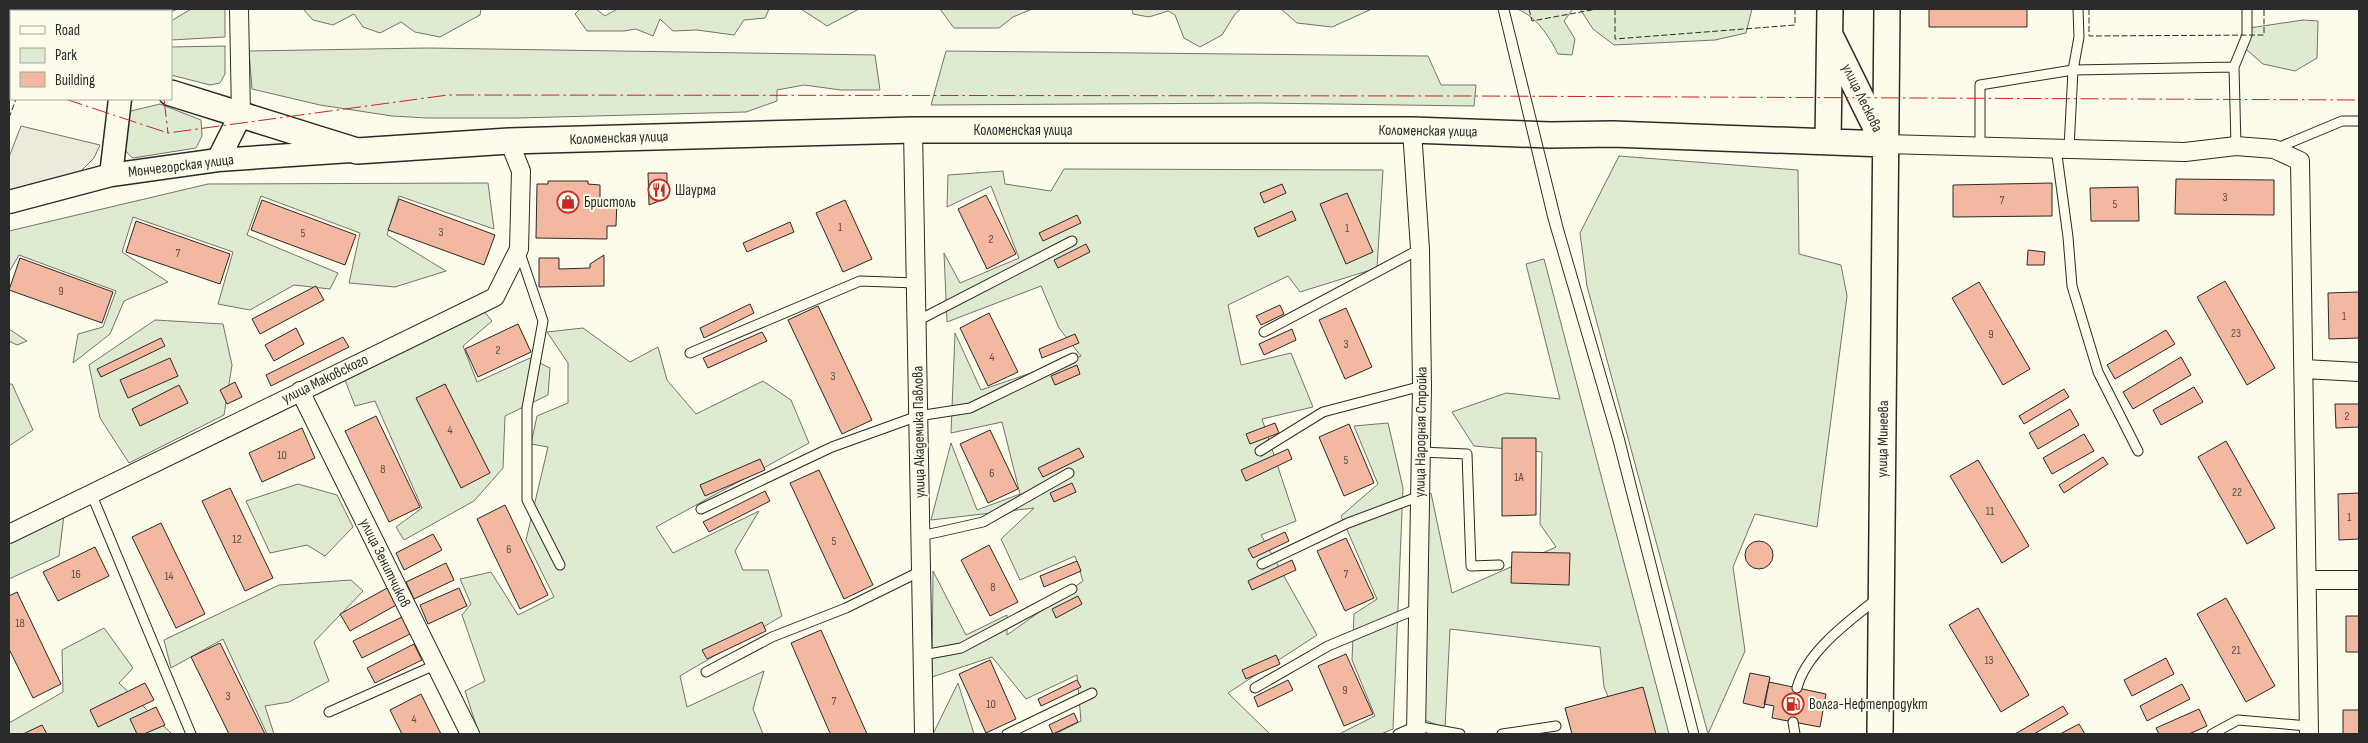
<svg xmlns="http://www.w3.org/2000/svg" width="2368" height="743" font-family="'Sofia Sans Condensed',sans-serif">
<style>
.green{fill:#deebd1;stroke:#74746e}
.parking{fill:#eceadb;stroke:#74746e}
.building{fill:#f2b8a0;stroke:#2b2b2b}
.lines{fill:none;stroke-linecap:round;stroke-linejoin:round}
.service-casing{stroke:#2b2b2b;stroke-width:11}
.minor-casing{stroke:#2b2b2b;stroke-width:20}
.tertiary-casing{stroke:#2b2b2b;stroke-width:25}
.secondary-casing{stroke:#2b2b2b;stroke-width:28}
.service{stroke:#fdfbea;stroke-width:9}
.minor{stroke:#fdfbea;stroke-width:18}
.tertiary{stroke:#fdfbea;stroke-width:22}
.secondary{stroke:#fdfbea;stroke-width:25}
.tram{stroke:#2b2b2b;stroke-width:1}
.fence{stroke:#2b2b2b;stroke-width:1;stroke-dasharray:6 2.5;stroke-linecap:butt}
.wall{stroke:#2b2b2b;stroke-width:2.5}
.power{stroke:#c62828;stroke-width:1;stroke-dasharray:18 4 2.5 4;stroke-linecap:butt}
.labels{text-anchor:middle;dominant-baseline:central;stroke-width:4;stroke-linejoin:round;paint-order:stroke}
.number-label{font-size:12px;fill:#5d4e48}
.street-label{font-size:15px;fill:#2b2b2b;stroke:#fdfbea}
.poi-label{font-size:15px;fill:#2b2b2b;stroke:#fdfbea;text-anchor:start}
</style>
<rect width="100%" height="100%" fill="#fdfbea"/>
<path class="green" d="M55 9H177L171 12 53 11Z
M191 9H225V37L171 40V21Z
M303 9H481L480 15 440 37 415 32 401 22 380 33 363 27 354 14 333 25 313 20Z
M580 9H596L605 16 617 9H769L765 18 744 20 734 35 697 30 673 31 660 19 653 36 636 29 624 31H587L575 14Z
M801 9H859L827 26Z
M940 9H1032L1013 17 999 28H954Z
M1132 9H1241L1235 14 1222 35 1200 47 1184 38 1175 15 1168 11 1149 17 1133 14Z
M1281 9H1372L1332 27 1297 23Z
M1517 9H1573L1564 21 1575 39 1572 55 1558 54C1549 36 1536 16 1517 9Z
M1580 9H1752L1746 33 1715 40 1614 45 1593 29Z
M2303 20 2318 21 2317 58 2295 71 2263 64 2239 43 2249 28Z
M225 46V74L220 83 210 85 171 75V47Z
M427 48 875 55 880 90H841L804 85 777 90V101L746 112 517 118H427L392 116 320 105 252 89 249 51Z
M946 51 1428 56 1441 85H1476L1474 106 1261 103 931 105Z
M160 104 201 120 202 136 196 148 133 158C116 147 122 126 131 111Z
M1619 156 1798 170 1799 254 1841 265 1847 296 1817 527 1755 514 1733 567 1745 651 1708 734 1587 286 1580 233Z
M1064 169 1383 170 1377 268 1300 292 1288 276 1228 305 1241 365 1291 353 1313 407 1262 419 1296 521 1261 535 1317 635 1228 693 1270 734H1055L1081 721 1077 675 1026 699 992 657 932 677 933 571 966 635 1007 615V635L1083 581 1075 556 1020 580 1001 539 1034 508 931 520 951 443 977 510 1020 494 1002 422 951 433 955 333 981 390 1081 356 1059 328 1041 286 947 322 944 253 960 283 1019 258 991 186 947 207 948 175 1003 171 1005 184 1051 191Z
M488 183 494 229 399 196 387 235 446 271 395 287 349 283 360 233 261 196 247 235 338 273 330 289 294 285 250 310 218 304 233 252 133 217 122 252 168 282 124 301 110 334 73 363 78 334 103 327 116 291 19 255 9 272V231L208 184Z
M1544 259 1669 734H1624L1604 687 1600 647 1450 629 1445 728 1422 719 1424 495 1431 493 1452 593 1556 547 1540 524 1542 452 1474 446 1452 412 1506 393 1560 399 1526 264Z
M483 310 492 321 463 346 477 382 530 358 550 368 548 395 505 416 503 468 474 501 404 540 396 527 422 508 375 401 355 406 345 380Z
M155 320 223 324 232 365 224 415 129 463 100 418 89 365Z
M583 328 630 362 658 347 667 380 696 414 763 381 791 400 809 443 656 527 673 553 759 511 735 551 743 570H768L782 616 680 676 687 707 764 671 753 709 763 734H479L465 691 485 681 462 615 471 604 460 579 491 572 518 615 554 597 526 540 548 447 531 444 537 416 568 403V363L547 332Z
M9 329 27 341 17 345 9 341Z
M9 384H12L33 430 9 446Z
M1388 423 1403 488 1393 729 1381 734H1339L1375 716 1352 660 1354 614 1377 599 1341 516 1378 484 1354 426Z
M298 484 337 495 353 527 325 556 307 545 270 553 246 501Z
M64 515 59 556 9 579V544Z
M351 580 363 591 314 642 329 681 289 702 265 706 274 734H267L223 639 171 668 164 640 279 585Z
M104 628 133 668 119 683 172 734H9V723L63 692 62 650Z
M958 683 974 734H933Z"/>
<path class="parking" d="M21 126 100 145 94 158 80 172 9 196V157Z"/>
<path class="building" d="M9 9H55L53 11H11V14Z
M1929 9H2027V27H1929Z
M648 173H667V198L649 205Z
M2176 179 2274 180V215L2175 214Z
M548 181H588V184L600 185V199L617 200 616 226H607V239L536 238 537 184H548Z
M2052 183V216L1953 217V185Z
M1282 184 1286 193 1264 203 1260 193Z
M2138 187 2139 221H2091L2090 188Z
M1347 193 1373 252 1346 264 1320 204Z
M986 195 1016 254 987 269 958 209Z
M399 199 495 235 484 265 388 230Z
M262 200 356 235 345 265 251 230Z
M845 200 872 259 843 272 816 213Z
M1292 211 1296 220 1258 237 1254 228Z
M1077 215 1081 223 1043 241 1039 233Z
M136 221 230 254 220 284 126 252Z
M790 222 794 232 747 252 743 243Z
M1086 244 1090 252 1058 268 1054 260Z
M2028 250 2045 252 2044 265H2027Z
M604 255V286L539 287V258H559V269L590 268V264Z
M20 258 113 292 102 323 9 290Z
M2225 281 2275 368 2247 385 2197 297Z
M1979 282 2030 369 2003 385 1952 298Z
M316 286 324 300 260 334 252 319Z
M2359 292V338L2329 339 2328 293Z
M750 304 754 313 704 338 700 328Z
M1280 305 1284 314 1261 325 1256 316Z
M818 306 872 420 842 434 788 320Z
M1346 308 1372 367 1345 379 1319 320Z
M989 313 1018 372 988 386 960 328Z
M518 324 531 352 478 377 465 349Z
M296 328 304 344 274 361 265 345Z
M1292 329 1296 340 1264 355 1259 344Z
M2166 330 2175 344 2115 379 2107 365Z
M762 332 767 341 708 368 703 358Z
M1075 334 1079 343 1042 358 1039 349Z
M343 337 349 347 271 386 266 375Z
M161 338 165 346 101 377 97 369Z
M2181 357 2191 375 2133 409 2123 392Z
M170 358 178 376 128 398 120 380Z
M1077 365 1080 374 1055 385 1051 376Z
M235 382 242 397 227 404 220 390Z
M445 384 490 473 461 488 416 398Z
M179 385 188 403 140 426 132 409Z
M2194 387 2203 402 2161 425 2153 410Z
M2064 389 2069 397 2024 424 2019 416Z
M2335 404H2359V427L2336 428Z
M2070 409 2079 425 2038 449 2029 433Z
M376 416 420 507 389 522 345 431Z
M1275 423 1279 433 1250 444 1246 434Z
M1349 424 1374 483 1344 496 1319 437Z
M302 428 315 458 262 482 249 453Z
M990 430 1018 489 988 503 960 444Z
M2084 434 2094 451 2052 474 2043 458Z
M1502 438H1536V515L1502 516Z
M2226 441 2275 528 2247 544 2198 457Z
M1079 448 1084 457 1043 477 1038 468Z
M1288 449 1292 459 1246 481 1241 470Z
M2103 457 2108 464 2064 493 2059 485Z
M760 459 765 470 705 496 700 485Z
M1978 460 2029 546 2002 563 1950 476Z
M819 470 873 585 844 599 790 483Z
M1072 483 1076 492 1054 502 1050 493Z
M230 488 273 578 245 591 202 501Z
M765 491 770 501 709 532 703 522Z
M2359 493V539L2339 540 2338 494Z
M505 505 548 595 520 609 477 519Z
M161 523 205 614 176 628 132 537Z
M1285 532 1289 541 1253 558 1248 549Z
M433 534 442 550 404 570 396 553Z
M1346 538 1374 598 1345 611 1317 551Z
M1745 555a14 14 0 1 1 28 0a14 14 0 1 1-28 0Z
M989 545 1018 602 990 616 961 560Z
M95 547 109 576 58 601 43 572Z
M1512 552 1570 553 1569 585 1511 583Z
M1292 560 1296 570 1252 590 1248 581Z
M1077 561 1081 571 1044 587 1040 576Z
M446 563 454 580 414 599 406 582Z
M389 587 398 604 350 631 340 614Z
M459 588 467 606 428 624 420 605Z
M17 592 61 684 33 698 9 649V596Z
M1078 596 1082 604 1056 618 1052 609Z
M2226 598 2275 686 2246 702 2197 614Z
M1978 608 2029 695 2001 712 1949 625Z
M404 616 412 633 362 658 353 641Z
M2346 616H2359V652H2346Z
M762 622 766 631 707 659 702 650Z
M821 630 867 734H831L829 731 791 643Z
M220 643 265 734H229L191 657Z
M414 644 422 660 375 683 367 668Z
M1346 654 1373 714 1344 726 1318 666Z
M1276 655 1280 664 1246 679 1242 670Z
M2166 658 2174 674 2132 696 2124 680Z
M990 660 1016 719 986 733 959 674Z
M1750 673 1770 677 1764 708 1743 703Z
M1077 680 1081 687 1041 706 1038 699Z
M1288 680 1293 690 1258 707 1254 697Z
M1769 682 1826 694 1820 727 1772 718 1774 706 1764 704Z
M145 683 154 700 98 727 90 710Z
M2182 684 2190 699 2147 721 2140 706Z
M1643 687 1656 734H1572L1565 708Z
M421 694 441 734H402L390 710Z
M2063 706 2068 714 2034 734H2015Z
M156 707 165 725 144 734H137L130 719Z
M2199 709 2207 726 2189 734H2159L2156 728Z
M2343 710H2359V734H2343Z
M1074 713 1078 722 1053 734 1049 725Z
M2079 724 2085 734H2060Z
M42 725 47 734H23Z"/>
<g class="lines">
<g class="service-casing">
<path id="service" d="M2234 67 2247 35V9
M1980 145V85L2073 70 2234 67 2236 146
M2056 148 2068 237 2072 286 2098 372 2138 451
M2069 148 2073 70 2079 37 2078 9
M2275 149 2342 121H2359
M519 250 543 321 527 408V500L560 565
M917 321 1072 241
M1264 332 1420 249
M690 353 860 281 916 283
M1260 451 1323 412 1422 386
M1421 452 1467 454 1471 566 1499 565
M91 493 191 734
M701 509 832 447 918 416 970 408 1073 358
M921 536 983 522 1069 473
M1262 564 1348 523 1420 496
M923 655 961 648 1072 589
M706 672 772 637 846 608 921 571
M1255 688 1328 646 1419 608
M1797 688C1806 652 1849 621 1878 598
M329 712 435 665
M1793 722 1795 734
M1007 734 1092 693
M1398 734 1416 726 1460 734
M1502 734 1556 726
M2212 734 2238 720 2308 726"/>
</g>
<g class="minor-casing">
<path id="minor" d="M239 9 241 114
M913 130 924 734
M1412 130 1420 249 1422 386 1416 734
M1885 144 2185 152 2236 146 2274 149 2300 161 2309 734
M2304 369 2359 372
M300 391 470 734
M9 534 495 297 519 249 521 171 509 141
M2307 580H2359"/>
</g>
<g class="tertiary-casing">
<path id="tertiary" d="M218 160 241 114
M111 175 120 99
M9 202 111 175 218 160 351 151"/>
</g>
<g class="secondary-casing">
<path id="secondary" d="M1831 37 1882 140
M9 43H11
M171 93 357 151 509 141 913 130H1412L1550 135 1613 134 1885 144
M1828 142 1830 9
M1880 734 1887 9"/>
</g>
<use href="#service" class="service"/>
<use href="#minor" class="minor"/>
<use href="#tertiary" class="tertiary"/>
<use href="#secondary" class="secondary"/>
<path class="tram" d="M1498 9 1548 219 1613 441 1689 734
M1509 9 1563 227 1624 437 1699 734"/>
<path class="fence" d="M1529 9 1532 21 1597 9
M1615 9V39L1795 25V9
M2089 9V36L2264 35V9
M9 118 16 99"/>
<path class="wall" d="M9 19 11 20"/>
<path class="power" d="M151 9V11
M9 80 11 81
M65 99 168 133 448 95 1472 96 2359 100
M164 99 168 133"/>
</g>
<defs>
<g id="restaurant-ring" transform="scale(1.125)"><circle r="9.5" fill="#fdfbea" stroke="#c62828" stroke-width="1.5"/><path d="M-5-6h1v4h1v-4h1v4h1v-4h1v5L-1.5 .5V6h-2V.5L-5-1ZM5-6V6H3V1.5H1.5Q1.5-4 5-6Z" fill="#c62828"/></g>
<g id="shop-ring" transform="scale(1.125)"><circle r="9.5" fill="#fdfbea" stroke="#c62828" stroke-width="1.5"/><path d="M-5-2.5h2.3a2.7 3.5 0 0 1 5.4 0H5L5.5 6h-11ZM-1.5-2.5h3a1.5 2.3 0 0 0-3 0Z" fill="#c62828"/></g>
<g id="fuel-ring" transform="scale(1.125)"><circle r="9.5" fill="#fdfbea" stroke="#c62828" stroke-width="1.5"/><path d="M-5.5-6h7V0h2V4h1.3V-2.5L3-4.5l.8-.8L6-3V5H2.5V1h-1V6h-7ZM-4.2-4.7v3.2H.2V-4.7Z" fill="#c62828"/></g>
</defs>
<g fill-rule="evenodd">
<use href="#restaurant-ring" x="659" y="190"/>
<use href="#shop-ring" x="568" y="202"/>
<use href="#fuel-ring" x="1793" y="704"/>
</g>
<g class="labels">
<g class="number-label">
<text x="2225" y="197">3</text>
<text x="2002" y="200">7</text>
<text x="2115" y="204">5</text>
<text x="840" y="227">1</text>
<text x="1347" y="228">1</text>
<text x="441" y="232">3</text>
<text x="303" y="233">5</text>
<text x="991" y="239">2</text>
<text x="178" y="253">7</text>
<text x="61" y="291">9</text>
<text x="2344" y="316">1</text>
<text x="2236" y="333">23</text>
<text x="1991" y="334">9</text>
<text x="1346" y="344">3</text>
<text x="498" y="350">2</text>
<text x="992" y="357">4</text>
<text x="833" y="376">3</text>
<text x="2347" y="416">2</text>
<text x="450" y="430">4</text>
<text x="282" y="455">10</text>
<text x="1346" y="460">5</text>
<text x="383" y="469">8</text>
<text x="992" y="473">6</text>
<text x="1519" y="477">1А</text>
<text x="2237" y="492">22</text>
<text x="1990" y="511">11</text>
<text x="2349" y="517">1</text>
<text x="237" y="539">12</text>
<text x="834" y="541">5</text>
<text x="509" y="549">6</text>
<text x="76" y="574">16</text>
<text x="1346" y="574">7</text>
<text x="169" y="576">14</text>
<text x="993" y="587">8</text>
<text x="20" y="623">18</text>
<text x="2236" y="650">21</text>
<text x="1989" y="660">13</text>
<text x="1345" y="690">9</text>
<text x="228" y="696">3</text>
<text x="834" y="701">7</text>
<text x="991" y="704">10</text>
<text x="414" y="719">4</text>
</g>
<g class="street-label">
<text transform="translate(1862 98) rotate(64)">улица Лескова</text>
<text x="1023" y="130">Коломенская улица</text>
<text transform="translate(1428 131) rotate(1)">Коломенская улица</text>
<text transform="translate(619 138) rotate(-2)">Коломенская улица</text>
<text transform="translate(181 166) rotate(-7)">Мончегорская улица</text>
<text transform="translate(325 379) rotate(-26)">улица Маковского</text>
<text transform="translate(919 432) rotate(-91)">улица Академика Павлова</text>
<text transform="translate(1421 432) rotate(-89)">улица Народная Стройка</text>
<text transform="translate(1883 439) rotate(-89)">улица Минеева</text>
<text transform="translate(385 563) rotate(64)">улица Зенитчиков</text>
</g>
<g class="poi-label">
<text x="675" y="190">Шаурма</text>
<text x="584" y="202">Бристоль</text>
<text x="1809" y="704">Волга-Нефтепродукт</text>
</g>
</g>
<rect width="2368" height="743" fill="none" stroke="#2b2b2b" stroke-width="20"/>
<rect x="10" y="10" width="162" height="90" fill="#fdfbea" stroke="#a9a89e"/>
<rect x="20" y="26" width="25" height="8" fill="#fdfbea" stroke="#a9a89e"/>
<text x="55" y="35" font-size="15" fill="#2b2b2b">Road</text>
<rect x="20" y="48" width="25" height="15" fill="#deebd1" stroke="#a9a89e"/>
<text x="55" y="60" font-size="15" fill="#2b2b2b">Park</text>
<rect x="20" y="72" width="25" height="15" fill="#f2b8a0" stroke="#a9a89e"/>
<text x="55" y="85" font-size="15" fill="#2b2b2b">Building</text>
</svg>
